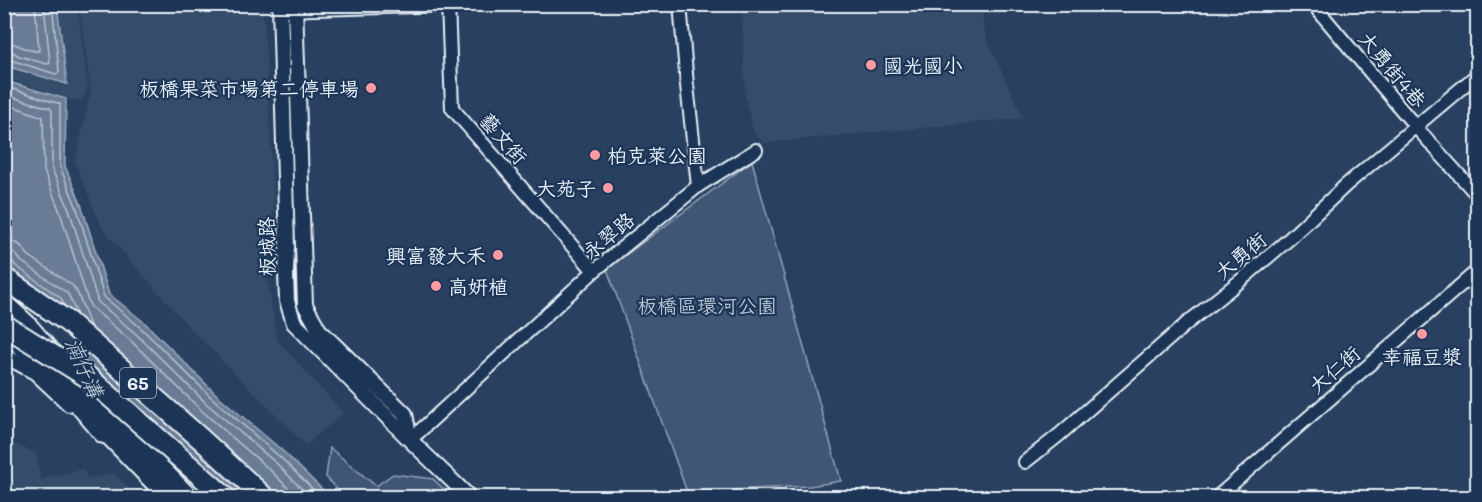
<svg xmlns="http://www.w3.org/2000/svg" width="1482" height="502" font-family="Mali,'LXGW WenKai TC',sans-serif">
<style>
.built{fill:#364d6b}
.green{fill:#415774;stroke:#94a4b6;stroke-width:1.5}
.water{fill:#6b7c95;stroke:#9dabbd;stroke-width:1.5}
.lines{fill:none;stroke-linecap:round;stroke-linejoin:round}
.shore{stroke:#b6c2d0;stroke-width:1.5}
.minor-casing{stroke:#e8f1f8;stroke-width:16}
.tertiary-casing{stroke:#e8f1f8;stroke-width:18}
.trunk-casing{stroke:#e8f1f8;stroke-width:24}
.minor{stroke:#1d3557;stroke-width:12}
.tertiary{stroke:#1d3557;stroke-width:14}
.trunk{stroke:#1d3557;stroke-width:20}
.trunk-bridge-casing{stroke:#e8f1f8;stroke-width:24;stroke-linecap:butt}
.trunk-bridge{stroke:#1d3557;stroke-width:20}
.poi-dot{fill:#ff9aa2;stroke:#1d3557;stroke-width:2}
.labels{text-anchor:middle;dominant-baseline:central;stroke-width:4.5;stroke-linejoin:round;paint-order:stroke}
.shield{fill:#1d3557;stroke:#abb9c8;stroke-width:1.5}
.shield-label{font-size:18px;font-weight:bold;fill:#e8f1f8}
.poi-label{font-size:20px;fill:#e8f1f8;stroke:#1d3557;text-anchor:start}
.street-label{font-size:20px;fill:#e8f1f8;stroke:#1d3557}
.park-label{font-size:20px;fill:#b6c3d0;stroke:#1d3557}
.water-label{font-size:21px;font-style:italic;fill:#b6c2d0;stroke:#1d3557}
</style>
<rect width="100%" height="100%" fill="#294061"/>
<filter id="ink" filterUnits="userSpaceOnUse"><feTurbulence type="fractalNoise" baseFrequency=".0167" numOctaves="2"/><feDisplacementMap in="SourceGraphic" scale="12" xChannelSelector="R" yChannelSelector="G"/><feConvolveMatrix kernelMatrix="1 2 1 2 8 2 1 2 1" color-interpolation-filters="sRGB"/></filter>
<g filter="url(#ink)">
<path class="built" d="M5 5H77L88 87 82 100H72L9 79 5 83Z
M79 5H263L274 207 264 259 277 340 343 413 306 445 187 325 102 228 75 162 91 91Z
M742 5H981L985 35 1023 118 764 143 754 133 745 95Z
M4 440 36 453 41 479 83 469 87 478 114 474 138 497H5Z"/>
<path class="green" d="M752 161 841 481 810 486 687 492 607 269Z
M330 448 376 486 393 474 433 479 452 497H344L326 477Z"/>
<path class="water" d="M4 5H57L67 84 13 68 5 63Z
M9 82 66 99 65 166 81 204 109 294 145 323 216 394 285 453 330 497H209L189 481 177 462 148 425 80 360 58 303 11 270 5 259 4 86 6 87Z"/>
<g class="lines">
<path class="shore" d="M4 42C17 42 27 52 39 51L35 4
M4 51H11L19 56 47 64 50 63 44 4
M4 58 56 74 59 73V71L52 4
M4 92 13 89 60 104V167L76 206 104 297 141 328 212 398 281 458 322 498
M4 99 15 98 50 108 52 110V169L69 209 98 302 136 334 207 404 276 463 311 498
M4 108 15 107 43 117 44 171 60 212 88 301 91 307 130 340 201 410 270 470 298 498
M4 241H12L20 245 28 255 73 286 78 294 91 328
M4 250 15 253 21 261 67 293 70 298 77 315
M4 257 10 259 16 266 61 298 65 307"/>
<g class="minor-casing">
<path id="minor" d="M448 4 452 108 594 271
M1313 4 1416 127 1478 196
M280 10 454 5
M698 186 756 150
M410 440 594 271 698 186 687 85 680 4
M1025 462 1059 435 1186 324 1240 281 1289 239 1346 185 1478 74
M1216 498 1478 270"/>
</g>
<g class="tertiary-casing">
<path id="tertiary" d="M280 4 287 247 286 273 287 301 294 323 410 440 470 498
M295 4 305 305 319 330 405 414 410 440
M4 355 35 372 69 404
M98 428 104 433 167 498"/>
</g>
<g class="trunk-casing">
<path id="trunk" d="M4 278 68 322 201 439 265 498
M4 305 26 325 74 381 188 498
M13 336 60 381 104 433"/>
</g>
<use href="#minor" class="minor"/>
<use href="#tertiary" class="tertiary"/>
<use href="#trunk" class="trunk"/>
<g class="trunk-bridge-casing">
<path id="trunk-bridge" d="M4 325 89 378 226 498"/>
</g>
<use href="#trunk-bridge" class="trunk-bridge"/>
</g>
</g>
<g class="poi-dot">
<circle cx="871" cy="65" r="6"/>
<circle cx="371" cy="88" r="6"/>
<circle cx="595" cy="155" r="6"/>
<circle cx="608" cy="188" r="6"/>
<circle cx="498" cy="255" r="6"/>
<circle cx="436" cy="286" r="6"/>
<circle cx="1422" cy="334" r="6"/>
</g>
<g class="labels">
<rect class="shield" x="120" y="368" width="36" height="30" rx="4.5"/>
<g class="shield-label">
<text x="138" y="383">65</text>
</g>
<g class="poi-label">
<text x="883" y="65">國光國小</text>
<text x="359" y="88" text-anchor="end">板橋果菜市場第二停車場</text>
<text x="607" y="155">柏克萊公園</text>
<text x="596" y="188" text-anchor="end">大苑子</text>
<text x="486" y="255" text-anchor="end">興富發大禾</text>
<text x="448" y="286">高妍植</text>
<text x="1422" y="356" text-anchor="middle">幸福豆漿</text>
</g>
<g class="street-label">
<text transform="translate(1393 69) rotate(50)">大勇街4巷</text>
<text transform="translate(504 138) rotate(49)">藝文街</text>
<text transform="translate(608 235) rotate(-40)">永翠路</text>
<text transform="translate(266 247) rotate(-91)">板城路</text>
<text transform="translate(1240 255) rotate(-40)">大勇街</text>
<text transform="translate(1334 369) rotate(-41)">大仁街</text>
</g>
<g class="park-label">
<text x="707" y="305">板橋區環河公園</text>
</g>
<g class="water-label">
<text transform="translate(85 367) rotate(66)">湳仔溝</text>
</g>
</g>
<rect width="1482" height="502" fill="none" stroke="#1d3557" stroke-width="24"/>
<rect x="12" y="12" width="1458" height="478" fill="none" stroke="#e8f1f8" stroke-width="2" filter="url(#ink)"/>
</svg>
